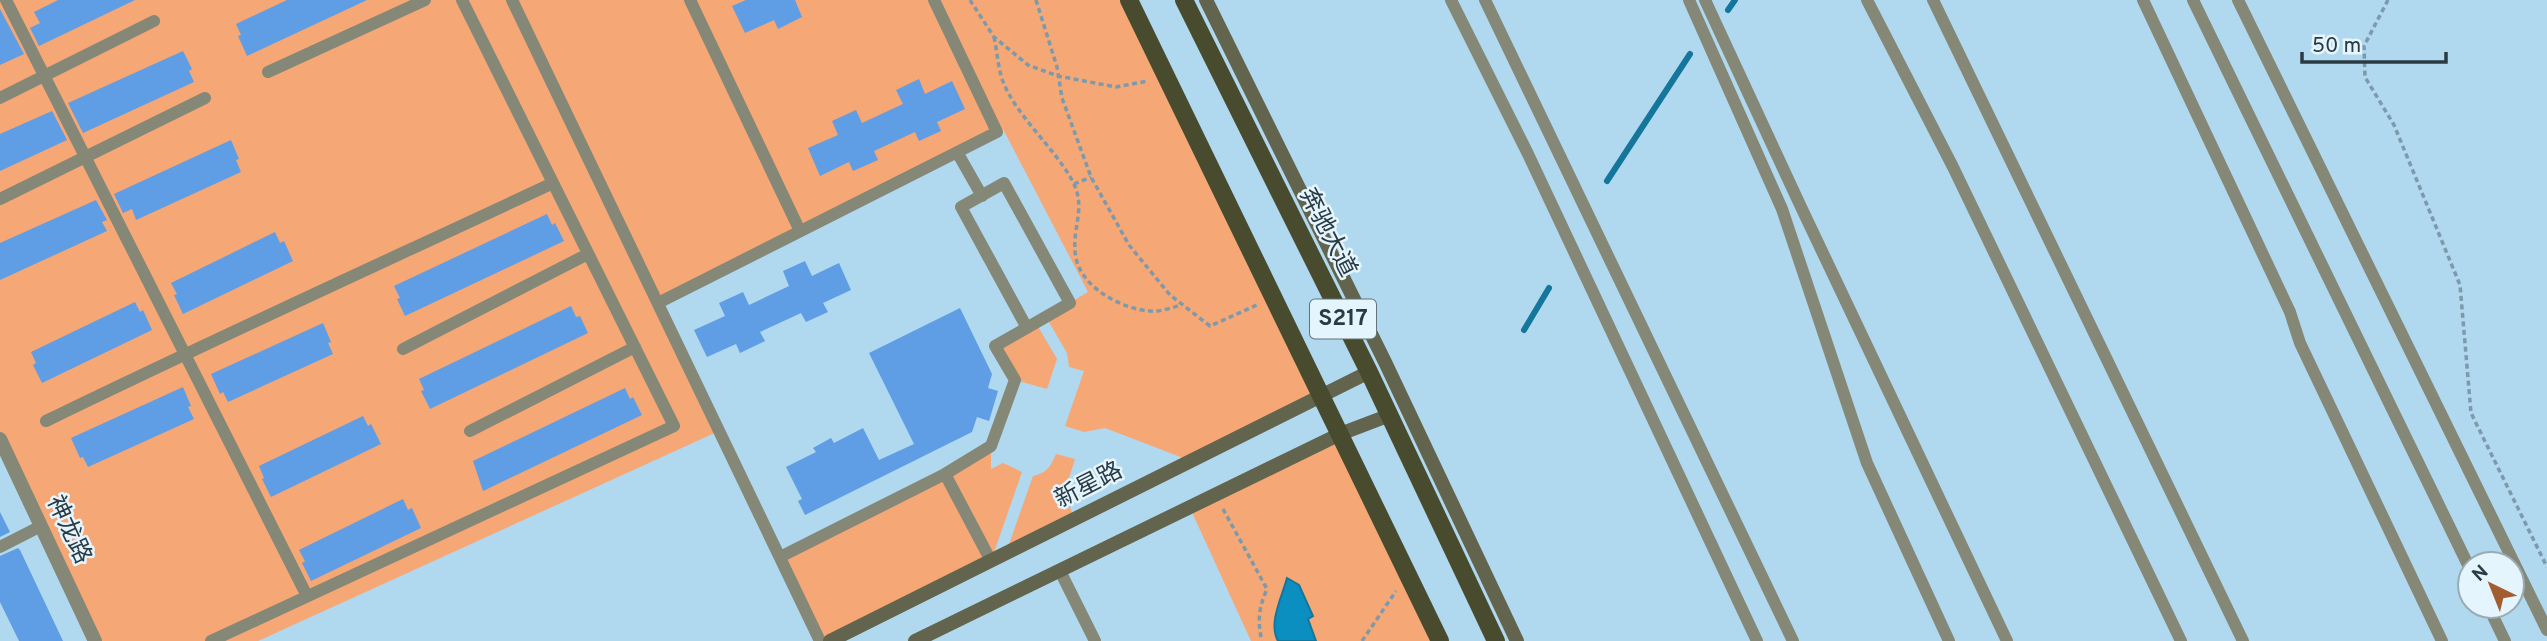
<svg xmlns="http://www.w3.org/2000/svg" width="2547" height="641" font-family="Overpass,'Noto Sans SC',sans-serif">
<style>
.green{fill:#f5a776}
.water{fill:#0b8fc0;stroke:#15769b;stroke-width:2}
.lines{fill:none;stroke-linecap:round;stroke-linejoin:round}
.stream{stroke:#15769b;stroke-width:6}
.building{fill:#5f9de4}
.path{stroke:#7c9aab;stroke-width:3.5;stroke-dasharray:5 3.5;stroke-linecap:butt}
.lane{stroke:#858777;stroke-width:12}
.street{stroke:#858777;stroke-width:14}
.secondary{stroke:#62644d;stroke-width:14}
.primary{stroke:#494b2f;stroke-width:18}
.labels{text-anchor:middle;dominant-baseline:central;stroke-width:5;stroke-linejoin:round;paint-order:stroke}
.shield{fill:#e5f5fe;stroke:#63737c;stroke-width:2}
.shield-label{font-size:23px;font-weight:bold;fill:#2b3b44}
.street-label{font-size:24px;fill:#2b3b44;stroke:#e5f5fe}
</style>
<rect width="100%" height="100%" fill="#b0d8ee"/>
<path class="green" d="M0 0H1129L1322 395 1191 461 1105 428 1084 432 1065 426 1084 371 1069 367 1067 353 1046 317 1088 292 1003 129 658 303 719 431 258 641H95L0 439Z
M1036 323 1057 359 1047 389 1015 380 995 346Z
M1340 434 1440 641H1251L1190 508Z
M991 446V469L1003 463 1022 472 991 561 820 641 780 557Z
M1056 454 1075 459 1065 491 1074 519 1006 553 1033 476C1047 473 1051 466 1056 454Z"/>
<path class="water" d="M1287 578 1299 585 1313 616 1308 619 1316 641H1278C1268 623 1282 597 1287 578Z"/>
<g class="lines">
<path class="stream" d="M1728 10 1735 0
M1607 181 1690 54
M1524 330 1549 288"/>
</g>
<path class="building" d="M58 0H135L39 46 30 28 40 23 34 12Z
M287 0H367L247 56 238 36 241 35 236 24Z
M746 0H795L802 17 778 29 774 20 745 33 732 6Z
M0 9 24 54 0 65Z
M183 51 192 69 189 71 194 82 83 133 68 103Z
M919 79 925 94 952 81 965 109 937 122 941 131 919 141 915 132 874 151 878 160 853 171 849 162 820 176 808 148 838 135 832 121 856 110 862 123 903 104 896 90Z
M52 111 67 140 0 171V134Z
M231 140 239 159 236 160 241 172 136 220 132 209 123 213 114 194Z
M96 200 107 220 102 222 107 231 0 280V243Z
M547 214 552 225 555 223 564 241 405 316 397 299 400 298 394 286Z
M275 232 280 243 284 241 293 261 183 314 174 295 177 294 171 283Z
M805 261 812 276 839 263 851 290 823 303 828 312 806 322 801 313 760 332 765 341 740 353 736 344 707 357 694 330 725 316 719 303 743 292 749 305 789 286 783 271Z
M135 302 140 312 143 310 152 330 42 383 33 365 36 363 31 352Z
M571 306 576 317 580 316 588 333 430 409 421 391 424 390 419 379Z
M960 308 992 374 988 388 998 391 989 421 977 417 972 432 805 515 798 501 802 499 786 467 816 452 813 448 831 438 834 443 863 428 879 460 914 444 869 353Z
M323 323 331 342 328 343 333 354 228 402 223 392 220 394 211 374Z
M183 387 191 406 188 407 194 419 88 467 83 457 80 458 71 438Z
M625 388 630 399 633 397 642 415 483 491 473 461Z
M363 416 368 426 371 424 381 444 271 497 262 479 264 478 259 466Z
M403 499 408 510 412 508 421 528 311 581 302 563 305 561 299 550Z
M0 512 10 532 0 537Z
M18 548 20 550 63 641H19L0 602V556Z"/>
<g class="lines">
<path class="path" d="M970 0 994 37 1028 65 1058 76 1116 87 1148 81
M1036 0 1057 67 1062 98 1091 177 1129 245 1170 295 1210 326 1259 304
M2388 0 2364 46 2365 77 2394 125 2460 285 2471 413 2547 567
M994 37C997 51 998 66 1002 79 1015 115 1053 146 1072 180 1088 209 1070 229 1076 258 1082 288 1122 309 1150 311 1160 312 1171 308 1181 305
M1074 184 1091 177
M1223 509 1267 589C1259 607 1257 621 1262 641
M1362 641 1396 591"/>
<path class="lane" d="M6 0 307 596
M512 0 820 641
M690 0 800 231
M1451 0 1528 154 1757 641
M1485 0 1793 641
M1689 0 1782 209 1867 463 1949 641
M1705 0 1801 207 2007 641
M1867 0 1953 167 2181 641
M1933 0 2243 641
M2143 0 2290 312 2300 343 2442 641
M2193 0 2470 569
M2238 0 2547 630
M268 72 425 0
M0 98 154 21
M957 152 982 196
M0 199 205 98
M658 303 997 132 934 0
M403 349 588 254
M46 421C214 339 384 262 553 183
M470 431 635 347
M0 547 41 526
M780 557 945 474
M991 561 945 474 991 446 1015 380 995 346 1070 303 1004 183 961 207 1027 328
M1060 571 1095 641
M2488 606 2505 641
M211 641 674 426 462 0"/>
<path class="street" d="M0 439 95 641"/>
<path class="secondary" d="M1206 0 1385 362 1517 641
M830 641 1369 372
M915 641 1340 434 1390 415"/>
<path class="primary" d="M1129 0 1440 641
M1184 0 1369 372 1496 641"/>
</g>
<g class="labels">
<rect class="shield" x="1310" y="299.5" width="66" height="39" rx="5"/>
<g class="shield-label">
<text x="1343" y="319">S217</text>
</g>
<g class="street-label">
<text transform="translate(1327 233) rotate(63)">奔驰大道</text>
<text transform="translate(1089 486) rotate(-27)">新星路</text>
<text transform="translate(68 530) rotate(65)">神龙路</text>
</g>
</g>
<g transform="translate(2491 585) rotate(317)"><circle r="33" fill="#e5f5fe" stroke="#9babb4" stroke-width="2"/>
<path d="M0-5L12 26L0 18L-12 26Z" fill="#a25e30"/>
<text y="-10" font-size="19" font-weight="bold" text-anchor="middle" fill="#2b3b44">N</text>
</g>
<path d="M2302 52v10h144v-10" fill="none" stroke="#2b3b44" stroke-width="3.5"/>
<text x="2312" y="52" font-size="21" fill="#2b3b44" stroke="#e5f5fe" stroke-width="5" paint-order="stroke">50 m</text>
</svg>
